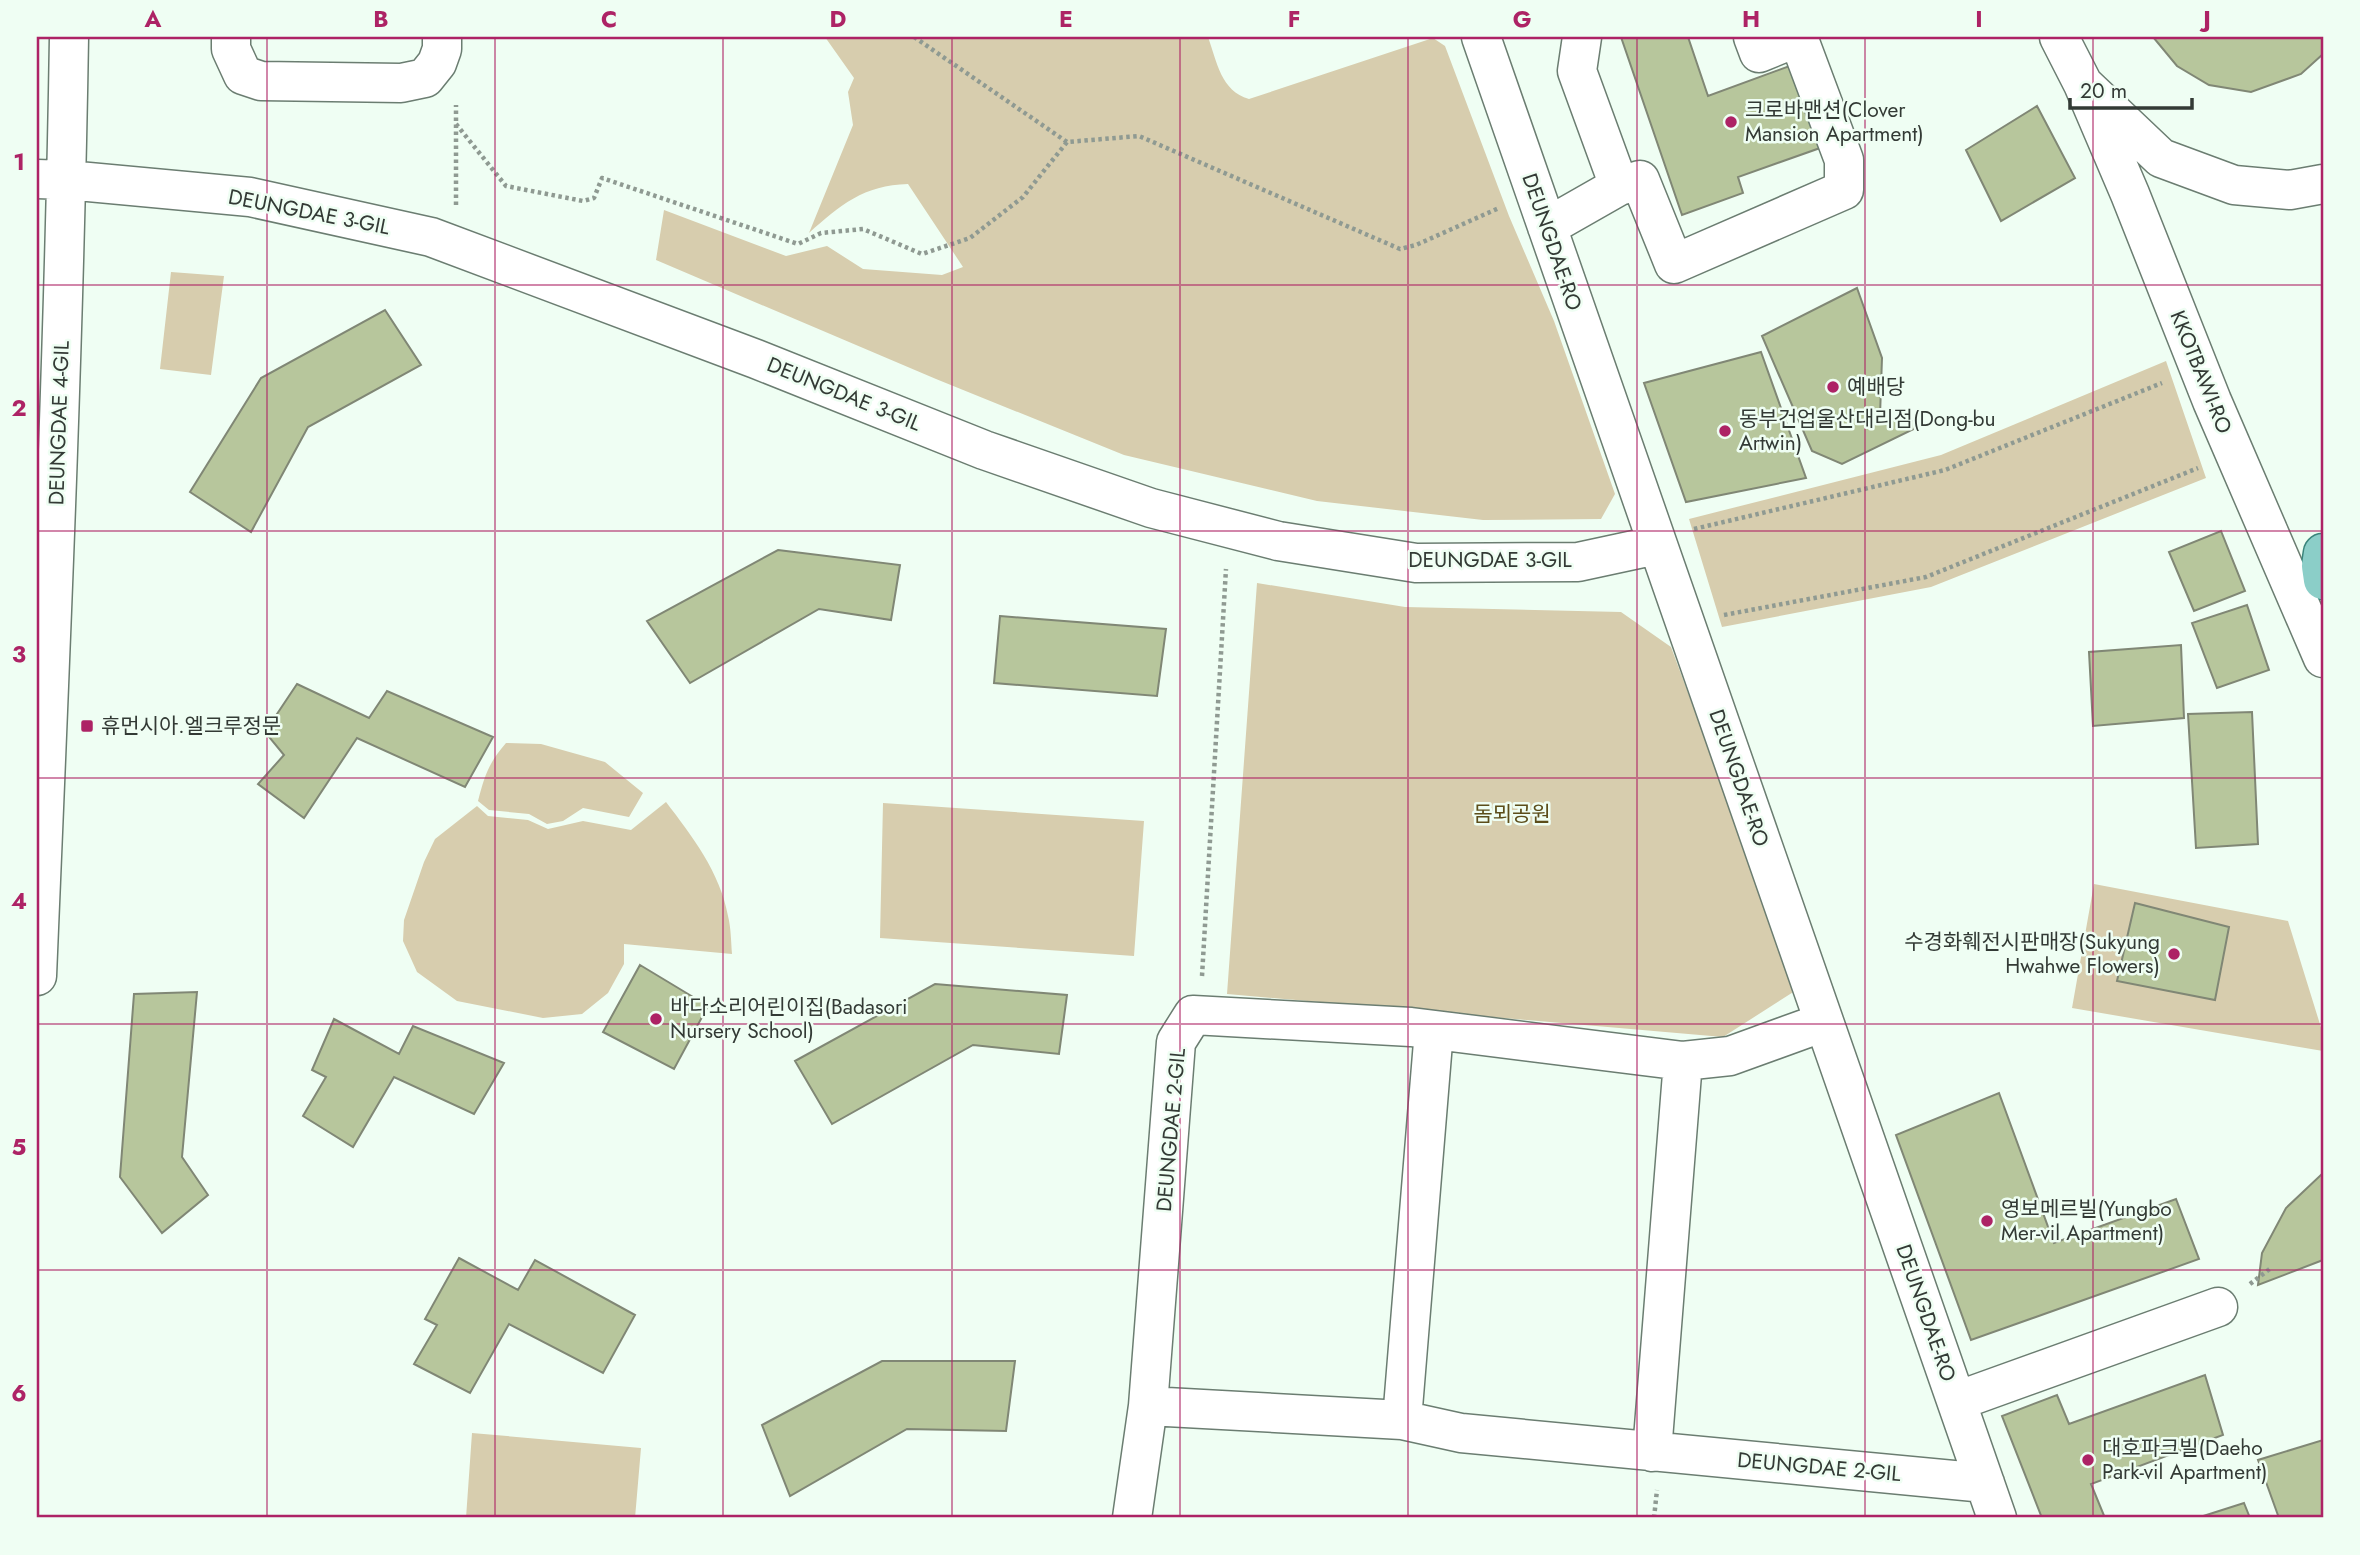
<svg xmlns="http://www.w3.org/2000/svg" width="2360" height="1555" font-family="Jost,'Noto Sans KR',sans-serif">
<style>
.green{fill:#d7cdae}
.building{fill:#b7c69c;stroke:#808775;stroke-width:2}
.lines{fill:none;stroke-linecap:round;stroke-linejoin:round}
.minor-casing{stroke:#6b7d71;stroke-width:41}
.major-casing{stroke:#3a857c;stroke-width:41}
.path{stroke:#8f9a92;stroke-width:4.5;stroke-dasharray:3.5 3.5;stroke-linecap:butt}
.minor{stroke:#fff;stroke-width:38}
.major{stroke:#8bcec8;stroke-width:38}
.grid{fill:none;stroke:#ad2365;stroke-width:2;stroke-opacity:0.55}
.poi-dot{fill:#ad2365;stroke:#effef3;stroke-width:2.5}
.labels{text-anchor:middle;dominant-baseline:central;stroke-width:5;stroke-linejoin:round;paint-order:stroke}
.poi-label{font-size:21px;fill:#333a35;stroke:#effef3;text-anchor:start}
.street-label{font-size:21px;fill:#333a35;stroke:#effef3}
.park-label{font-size:21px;fill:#5c4d1a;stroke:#effef3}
.neatline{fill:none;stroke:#ad2365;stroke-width:2.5}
.grid-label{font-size:23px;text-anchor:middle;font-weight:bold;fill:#ad2365}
</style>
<rect width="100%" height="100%" fill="#effef3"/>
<path class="green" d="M825 37H1208C1217 62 1221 91 1249 99L1433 38 1445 46 1509 216 1554 321 1615 494 1601 519 1483 520 1317 501 1124 455 936 379 656 260 664 210 786 256 827 246 863 269 942 275 963 267 908 184C864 185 840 205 809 233L853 125 848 92 854 78Z
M171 272 224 276 211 375 160 369Z
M2166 361 2206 478 1931 587 1722 627 1689 519 1941 455Z
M1257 583 1405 607 1621 612 1671 647 1798 989 1723 1037 1227 994Z
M506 743 541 744 605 762 643 793 629 817 583 808 563 821 547 824 529 814 489 810 478 801C485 775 488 764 506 743Z
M666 802C692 836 720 872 728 916 731 928 731 941 732 954L624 944V964L608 993 582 1014 543 1018 457 1001 417 972 403 941 404 920 424 862 435 839 477 806 488 816 528 820 548 829 583 821 631 830Z
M883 803 1144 821 1134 956 880 938Z
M2094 884 2288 921 2323 1034V1051L2072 1008Z
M472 1433 641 1448 635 1518H466Z"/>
<path class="building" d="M1621 37H1688L1708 96 1795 64 1820 148 1738 177 1743 193 1682 215Z
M2153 37H2323V54L2301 74 2251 92 2209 85 2177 66Z
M2037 106 2075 178 2001 221 1966 150Z
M1857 288 1882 358 1880 416 1926 423 1842 464 1812 451 1762 336Z
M385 310 421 365 308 427 251 532 190 492 261 378Z
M1761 352 1806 478 1686 502 1644 383Z
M2221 531 2245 591 2194 611 2169 552Z
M778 550 900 565 891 620 819 609 690 683 647 621Z
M2247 605 2269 670 2217 688 2192 623Z
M1000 616 1166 629 1157 696 994 683Z
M2181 645 2184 718 2093 726 2089 652Z
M297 684 369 718 387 691 493 737 465 787 357 738 304 818 258 784 284 755 265 732Z
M2252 712 2258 844 2196 848 2188 714Z
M2135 903 2229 927 2215 1000 2117 981Z
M640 965 708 1006 674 1069 603 1032Z
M935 984 1067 995 1059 1054 973 1045 832 1124 795 1061Z
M197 992 182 1157 208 1195 162 1233 120 1177 134 994Z
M334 1019 399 1054 413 1026 504 1063 474 1114 394 1077 353 1147 303 1116 326 1077 312 1070Z
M1999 1093 2054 1243 2176 1199 2199 1259 1971 1340 1896 1135Z
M2323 1173V1260L2258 1285 2262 1253 2286 1208Z
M459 1258 518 1290 535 1260 635 1315 603 1373 509 1324 470 1393 414 1364 437 1325 425 1319Z
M882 1361H1015L1006 1431 907 1429 790 1496 762 1425Z
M2205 1375 2223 1435 2091 1484 2105 1518H2042L2002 1416 2057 1395 2069 1424Z
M2323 1440V1518H2279L2258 1460Z
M2244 1503 2250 1518H2197Z"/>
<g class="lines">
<g class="minor-casing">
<path id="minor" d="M231 37V49L243 75 261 81 401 83 425 78 437 63 442 49V37
M1481 37 1997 1518
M2059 37 2083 84 2161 158 2234 185 2290 190 2323 184
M2083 84 2130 194 2212 401 2323 658
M37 179 67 180 250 197 431 237 756 359 984 450 1151 508 1278 541 1416 563 1578 562 1657 545
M1619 186 1640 180 1674 264 1844 190V160L1798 37 1759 53 1753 37
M1547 227 1619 186 1577 71 1582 37
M37 976C50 663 64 350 69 37
M1957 1401 2218 1307
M1148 1406 1402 1420 1461 1433 1985 1483
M1402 1420 1434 1030
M1652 1452 1683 1061
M1132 1518 1148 1406 1176 1042 1193 1015 1411 1027 1683 1061 1730 1056 1824 1022"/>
</g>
<g class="major-casing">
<path id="major" d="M2323 553 2321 566 2323 580"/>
</g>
<path class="path" d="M914 37 1067 142 1139 136 1400 249 1416 245 1499 208
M456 124 506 186 583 201 594 198 602 178 798 244 821 233 863 229 922 254 970 238 1023 197 1067 142
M456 205V105
M1694 529 1945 470 2162 383
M1724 615 1926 577 2198 468
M1202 976 1226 569
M2250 1284 2271 1268
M1654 1518 1657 1490"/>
<use href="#minor" class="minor"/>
<use href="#major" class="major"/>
</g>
<path class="grid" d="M267 37V1518M495 37V1518M723 37V1518M952 37V1518M1180 37V1518M1408 37V1518M1637 37V1518M1865 37V1518M2093 37V1518M37 285H2323M37 531H2323M37 778H2323M37 1024H2323M37 1270H2323"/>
<g class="poi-dot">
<circle cx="1731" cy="122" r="7"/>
<circle cx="1833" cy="387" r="7"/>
<circle cx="1725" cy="431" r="7"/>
<rect x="80" y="719" width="14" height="14" rx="3.5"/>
<circle cx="2174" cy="954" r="7"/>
<circle cx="656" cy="1019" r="7"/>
<circle cx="1987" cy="1221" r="7"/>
<circle cx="2088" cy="1460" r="7"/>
</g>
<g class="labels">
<g class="poi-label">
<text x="1745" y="110">크로바맨션(Clover<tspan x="1745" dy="24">Mansion Apartment)</tspan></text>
<text x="1847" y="387">예배당</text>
<text x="1739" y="419">동부건업울산대리점(Dong-bu<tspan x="1739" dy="24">Artwin)</tspan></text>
<text x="101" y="726">휴먼시아.엘크루정문</text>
<text x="2160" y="942" text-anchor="end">수경화훼전시판매장(Sukyung<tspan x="2160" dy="24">Hwahwe Flowers)</tspan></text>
<text x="670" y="1007">바다소리어린이집(Badasori<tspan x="670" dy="24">Nursery School)</tspan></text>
<text x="2001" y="1209">영보메르빌(Yungbo<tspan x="2001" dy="24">Mer-vil Apartment)</tspan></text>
<text x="2102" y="1448">대호파크빌(Daeho<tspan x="2102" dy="24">Park-vil Apartment)</tspan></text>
</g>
<g class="street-label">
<text transform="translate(309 212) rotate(11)">DEUNGDAE 3-GIL</text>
<text transform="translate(1552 242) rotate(71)">DEUNGDAE-RO</text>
<text transform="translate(2201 372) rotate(68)">KKOTBAWI-RO</text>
<text transform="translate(844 394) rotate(22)">DEUNGDAE 3-GIL</text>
<text transform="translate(59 423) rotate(-88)">DEUNGDAE 4-GIL</text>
<text x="1490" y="560">DEUNGDAE 3-GIL</text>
<text transform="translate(1739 778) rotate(71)">DEUNGDAE-RO</text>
<text transform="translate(1171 1130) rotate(-85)">DEUNGDAE 2-GIL</text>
<text transform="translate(1926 1313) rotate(71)">DEUNGDAE-RO</text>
<text transform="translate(1819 1467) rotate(5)">DEUNGDAE 2-GIL</text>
</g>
<g class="park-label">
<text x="1512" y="814">돔뫼공원</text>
</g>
</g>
<rect width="2360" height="1555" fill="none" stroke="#effef3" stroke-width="77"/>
<path d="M2070 98v10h122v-10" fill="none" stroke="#333a35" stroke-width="3.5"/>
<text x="2080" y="98" font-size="21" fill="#333a35" stroke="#effef3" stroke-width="5" paint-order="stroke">20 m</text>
<rect x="38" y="38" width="2284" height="1478" class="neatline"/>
<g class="grid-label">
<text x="153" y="27">A</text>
<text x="381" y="27">B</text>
<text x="609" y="27">C</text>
<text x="838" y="27">D</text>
<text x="1066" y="27">E</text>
<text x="1294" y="27">F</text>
<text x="1522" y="27">G</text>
<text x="1751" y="27">H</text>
<text x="1979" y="27">I</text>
<text x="2207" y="27">J</text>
<text x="19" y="170">1</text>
<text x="19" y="416">2</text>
<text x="19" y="662">3</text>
<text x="19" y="909">4</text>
<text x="19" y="1155">5</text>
<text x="19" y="1401">6</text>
</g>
</svg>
